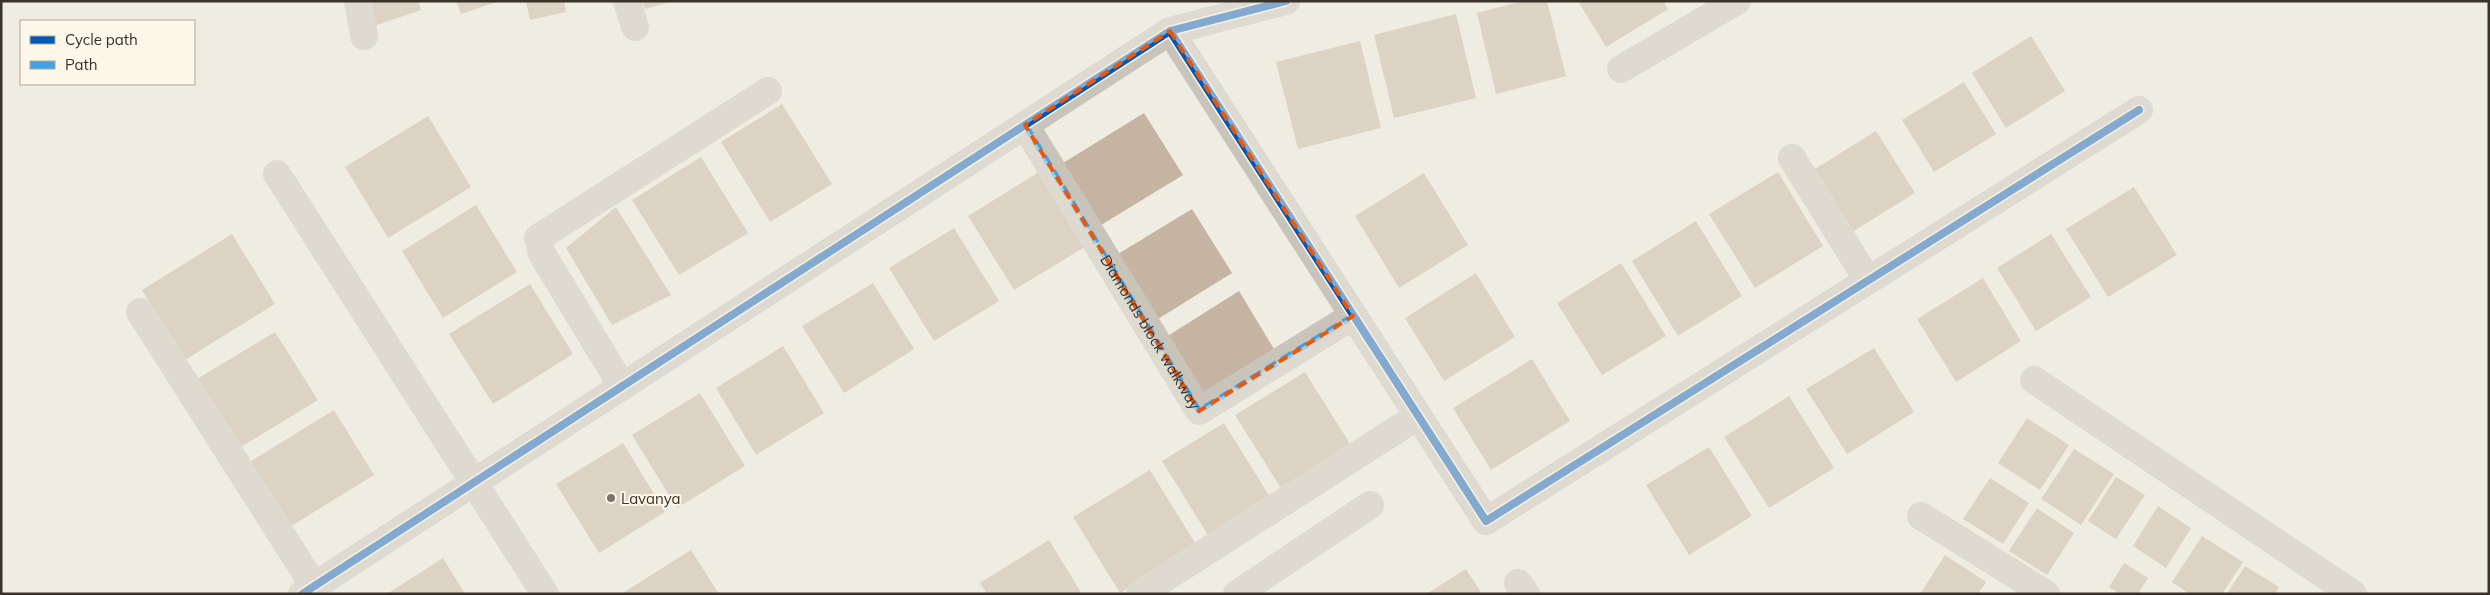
<svg xmlns="http://www.w3.org/2000/svg" width="2490" height="595" font-family="Mulish,sans-serif">
<style>
.building{fill:#c5b4a2}
.lines{fill:none;stroke-linecap:round;stroke-linejoin:round}
.minor{stroke:#c9c4ba;stroke-width:28}
.quiet{stroke:#3fa3eb;stroke-width:6;stroke-dasharray:12 6;stroke-linecap:butt}
.cycleway-casing{stroke:#fcf7e9;stroke-width:11}
.cycleway{stroke:#0057b8;stroke-width:8}
.marked{fill:none;stroke:#e8590c;stroke-width:4;stroke-dasharray:10 6;stroke-linejoin:round}
.poi-dot{fill:#797369;stroke:#fcf7e9;stroke-width:2}
.labels{text-anchor:middle;dominant-baseline:central;stroke-width:4;stroke-linejoin:round;paint-order:stroke}
.street-label{font-size:15px;fill:#3a3228;stroke:#fcf7e9}
.poi-label{font-size:15px;fill:#3a3228;stroke:#fcf7e9;text-anchor:start}
</style>
<rect width="100%" height="100%" fill="#efece2"/>
<path class="building" d="M366 1H418L421 10 374 26Z
M456 1H496V2L461 14Z
M526 1H564L566 12 530 20Z
M642 1H670V2L645 9Z
M1523 1H1547L1566 76 1496 94 1477 13Z
M1578 1H1663L1668 9 1606 47Z
M1456 14 1476 98 1394 118 1374 35Z
M2031 36 2065 91 2006 128 1972 73Z
M1360 41 1381 128 1298 149 1276 62Z
M1964 82 1996 134 1934 172 1902 120Z
M782 104 832 184 770 222 721 142Z
M1144 113 1183 175 1101 225 1063 163Z
M428 116 471 187 388 238 345 167Z
M1876 131 1915 193 1849 234 1810 172Z
M701 157 748 233 679 275 632 200Z
M1042 170 1088 245 1014 290 968 216Z
M1778 172 1823 246 1755 288 1709 214Z
M1424 173 1468 245 1399 288 1355 216Z
M2134 187 2177 255 2108 297 2066 229Z
M476 205 517 272 443 318 402 251Z
M616 207 671 295 612 325 566 248Z
M1192 209 1232 273 1158 319 1118 254Z
M1696 221 1742 296 1678 336 1632 261Z
M954 228 999 301 934 341 889 268Z
M232 234 275 304 185 360 142 290Z
M2051 234 2091 297 2036 331 1997 268Z
M1621 263 1666 336 1602 375 1557 303Z
M1476 273 1515 337 1444 381 1405 318Z
M1983 278 2021 341 1956 382 1917 319Z
M873 283 914 349 844 393 802 326Z
M530 284 573 354 493 404 449 334Z
M1239 291 1274 349 1201 395 1166 337Z
M275 332 318 400 239 448 197 379Z
M783 346 824 413 756 455 716 388Z
M1874 348 1914 412 1847 454 1806 389Z
M1532 359 1570 421 1491 470 1453 408Z
M1305 372 1352 447 1282 490 1235 415Z
M700 393 745 466 677 508 632 435Z
M1789 396 1834 468 1769 508 1724 437Z
M334 410 374 475 288 528 248 463Z
M2027 418 2069 445 2040 490 1998 463Z
M1224 423 1270 497 1208 535 1162 461Z
M623 443 665 512 599 553 556 484Z
M1709 447 1752 516 1689 555 1646 485Z
M2074 449 2114 474 2081 525 2041 499Z
M1150 470 1197 546 1120 593 1073 517Z
M2116 477 2145 495 2116 539 2088 521Z
M1990 478 2029 503 2003 544 1963 519Z
M2158 506 2191 528 2166 568 2133 546Z
M2037 508 2074 533 2047 575 2009 551Z
M2202 536 2243 562 2222 594H2190L2172 582Z
M1049 540 1082 594H987L980 583Z
M691 550 719 594H621Z
M1945 555 1986 582 1978 594H1920Z
M443 558 465 594H387Z
M2124 563 2148 578 2138 594H2120L2109 587Z
M2245 566 2279 587 2275 594H2227Z
M1466 569 1482 594H1426Z"/>
<g class="lines">
<g class="minor">
<path d="M358 1 364 36"/>
<path d="M627 1 635 27"/>
<path d="M1170 31 1486 521 2139 110"/>
<path d="M1621 69 1737 1"/>
<path id="s1" d="M1025 125 1199 411 1353 316"/>
<path d="M1792 158 1867 279"/>
<path d="M277 174 545 594"/>
<path d="M140 312 314 586"/>
<path d="M2034 380 2353 594"/>
<path d="M622 386 542 254 538 238 768 91"/>
<path d="M1921 516 2046 594"/>
<path d="M1518 583 1526 594"/>
<path d="M302 594 1170 31 1286 1"/>
<path d="M1140 594 1418 416"/>
<path d="M1237 594 1370 505"/>
</g>
<path class="quiet" d="M1025 125 1199 411 1353 316"/>
<g class="cycleway-casing">
<path id="cycleway" d="M1170 31 1486 521 2139 110
M302 594 1170 31 1286 1"/>
</g>
<use href="#cycleway" class="cycleway"/>
</g>
<path d="M0 0H2490V595H0ZM1170 31 1353 316 1199 411 1025 125Z" fill="#efece2" fill-opacity=".55" fill-rule="evenodd"/>
<path class="marked" d="M1170 31 1353 316 1199 411 1025 125Z"/>
<circle class="poi-dot" cx="611" cy="498" r="5"/>
<g class="labels">
<g class="street-label">
<text stroke="none"><textPath href="#s1" startOffset="242">Diamonds block walkway</textPath></text>
</g>
<g class="poi-label">
<text x="621" y="498">Lavanya</text>
</g>
</g>
<rect width="2490" height="595" fill="none" stroke="#3a3228" stroke-width="5"/>
<rect x="20" y="20" width="175" height="65" fill="#fcf7e9" stroke="#aea89c"/>
<rect x="30" y="36" width="25" height="8" fill="#0057b8" stroke="#aea89c"/>
<text x="65" y="45" font-size="15" fill="#3a3228">Cycle path</text>
<rect x="30" y="61" width="25" height="8" fill="#3fa3eb" stroke="#aea89c"/>
<text x="65" y="70" font-size="15" fill="#3a3228">Path</text>
</svg>
